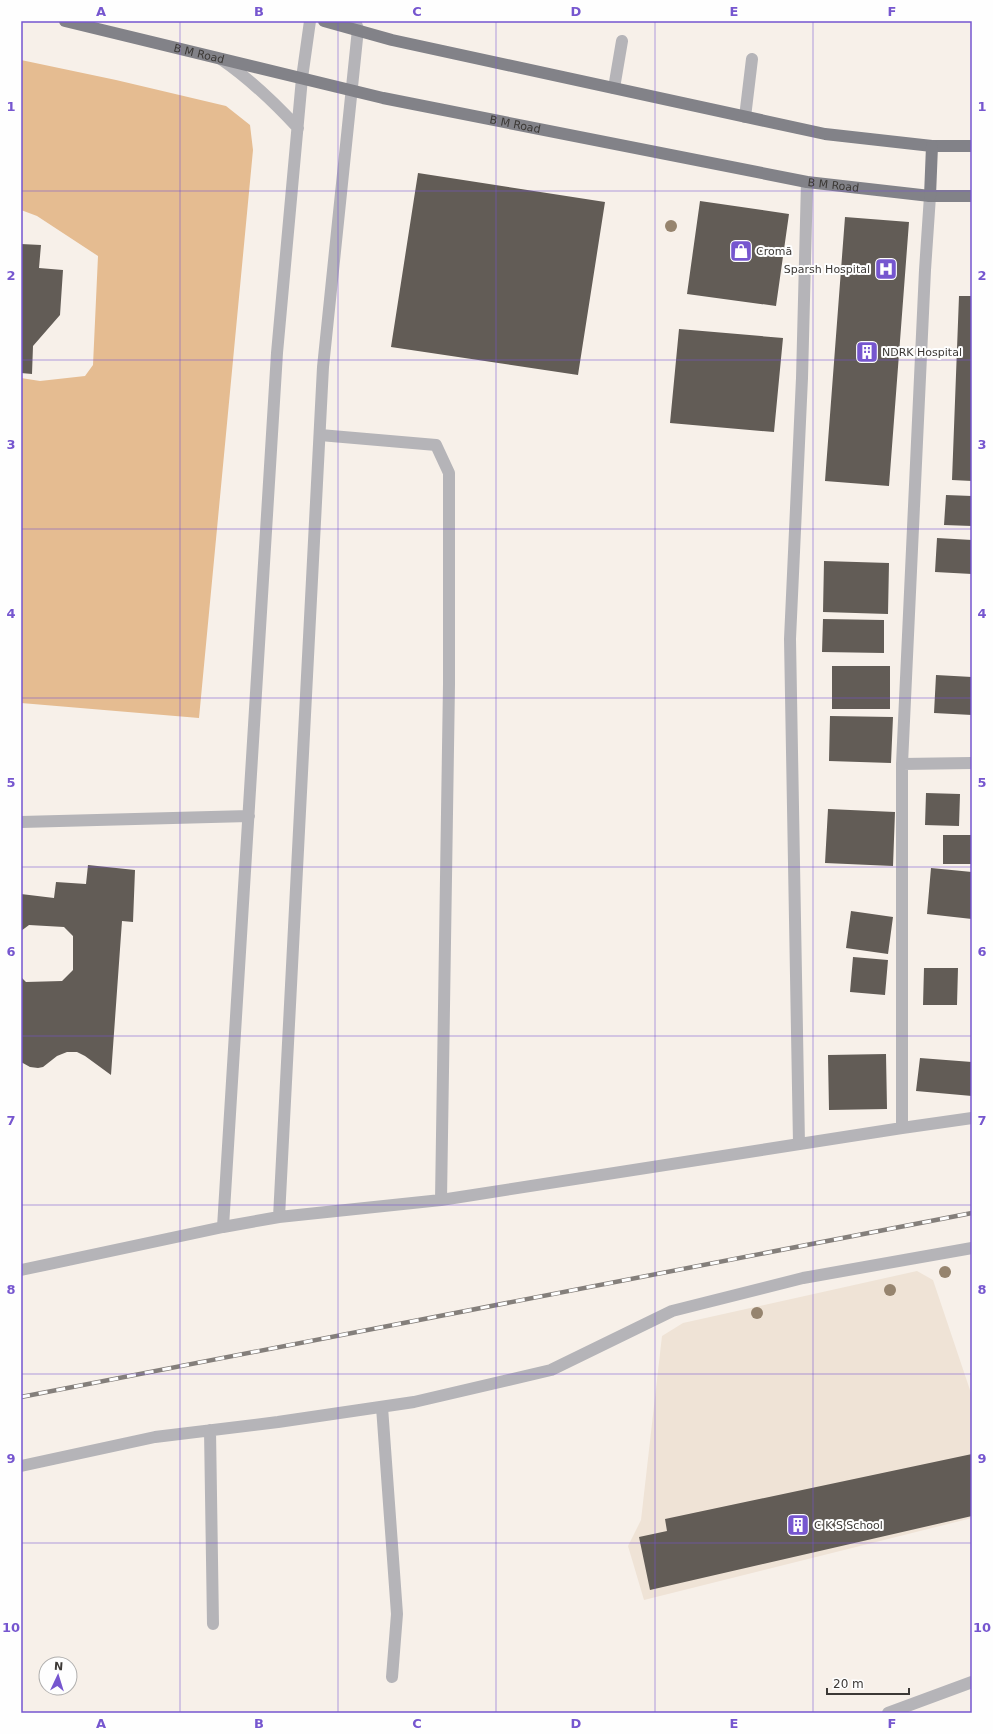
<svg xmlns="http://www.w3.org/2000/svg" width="993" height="1734" font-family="'DejaVu Sans',sans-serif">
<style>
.built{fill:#efe3d6}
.green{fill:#e5bc91}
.building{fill:#625c56}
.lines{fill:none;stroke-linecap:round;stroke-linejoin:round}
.minor{stroke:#b5b4b8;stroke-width:12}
.major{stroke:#828288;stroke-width:12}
.rail-casing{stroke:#847f7b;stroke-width:4.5}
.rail{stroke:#fefefe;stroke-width:3;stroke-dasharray:9;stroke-linecap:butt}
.tree{fill:#96846e}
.grid{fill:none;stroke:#7656cf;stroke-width:1;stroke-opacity:0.55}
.labels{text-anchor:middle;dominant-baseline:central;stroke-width:4;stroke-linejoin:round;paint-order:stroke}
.street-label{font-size:11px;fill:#3c3936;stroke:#fefefe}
.poi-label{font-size:11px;fill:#3c3936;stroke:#fefefe;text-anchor:start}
.neatline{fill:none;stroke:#7656cf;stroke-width:1.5}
.grid-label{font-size:13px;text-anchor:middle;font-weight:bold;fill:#7656cf}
</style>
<rect width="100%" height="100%" fill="#f7f0e9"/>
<path class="built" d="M917 1271 933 1280 972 1396V1518L644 1600 628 1546 641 1520 662 1336 683 1323Z"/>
<path class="green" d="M21 60 116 80 226 106 250 125 253 150 199 718 21 703V378L40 381 85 376 93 365 98 256 37 216 21 210Z"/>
<path class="building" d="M418 173 605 202 578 375 391 347Z
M700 201 789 214 776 306 687 294Z
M845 217 909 222 889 486 825 481Z
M21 244 41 245 39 268 63 270 60 315 33 346 32 374 21 373Z
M959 296H972V481L952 480Z
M679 329 783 338 774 432 670 423Z
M946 495 972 496V526L944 525Z
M937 538 972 540V574L935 572Z
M824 561 889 563 888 614 823 612Z
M823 619 884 620V653L822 652Z
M832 666H890V709H832Z
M936 675 972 677V715L934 713Z
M830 716 893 717 891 763 829 761Z
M926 793 960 794 959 826 925 825Z
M828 809 895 812 893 866 825 863Z
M943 835H972V864H943Z
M88 865 135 870 133 922 122 921 111 1075 85 1056 77 1052H67L57 1056 43 1067 38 1068 30 1067 21 1062V977L26 982 62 981 73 970V936L64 927 29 925 21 931V894L54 898 56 882 86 884Z
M931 868 972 872V919L927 914Z
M851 911 893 917 888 954 846 948Z
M853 957 888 960 885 995 850 992Z
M924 968H958L957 1005H923Z
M886 1054 887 1109 829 1110 828 1055Z
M920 1058 972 1062V1096L916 1091Z
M972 1454V1516L650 1590 639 1537 667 1531 665 1519Z"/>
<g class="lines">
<path class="minor" d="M221 59C250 79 274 102 298 128
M614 88 622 41
M745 117 752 59
M320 435 436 445 449 473V684L441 1200
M902 764 972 763
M21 822 249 816
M902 1128V764L925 270 930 196
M799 1144 790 639 802 378 807 182
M279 1217 323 367 358 29 355 21
M223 1227 277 353 302 78 310 21
M21 1270 223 1227 279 1217 441 1200 902 1128 972 1118
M382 1407 397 1614 392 1677
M210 1430 213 1624
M21 1466 155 1437 278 1422 414 1402 551 1370 672 1311 803 1278 972 1248
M888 1713 972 1682"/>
<g class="major">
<path id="s1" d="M65 21 383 98 807 182 930 196H972"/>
<path d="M324 21 392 40 825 134 932 146H972"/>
<path d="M930 196 932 146"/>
</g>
<g class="rail-casing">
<path id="rail" d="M21 1397 972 1213"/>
</g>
<use href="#rail" class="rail"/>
</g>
<g class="tree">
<circle cx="671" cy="226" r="6"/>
<circle cx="945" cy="1272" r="6"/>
<circle cx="890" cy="1290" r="6"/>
<circle cx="757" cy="1313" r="6"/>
</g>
<path class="grid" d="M180 21V1713M338 21V1713M496 21V1713M655 21V1713M813 21V1713M21 191H972M21 360H972M21 529H972M21 698H972M21 867H972M21 1036H972M21 1205H972M21 1374H972M21 1543H972"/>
<defs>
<g id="shop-square" transform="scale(1.15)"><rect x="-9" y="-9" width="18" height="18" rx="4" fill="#7656cf" stroke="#fefefe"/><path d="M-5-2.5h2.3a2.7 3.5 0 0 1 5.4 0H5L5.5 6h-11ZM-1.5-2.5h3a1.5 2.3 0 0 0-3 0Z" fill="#fff"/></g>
<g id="hospital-square" transform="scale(1.15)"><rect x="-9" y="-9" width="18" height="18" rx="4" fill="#7656cf" stroke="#fefefe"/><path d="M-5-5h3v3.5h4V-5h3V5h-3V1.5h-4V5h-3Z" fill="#fff"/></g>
<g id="building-square" transform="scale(1.15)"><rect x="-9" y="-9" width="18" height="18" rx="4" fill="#7656cf" stroke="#fefefe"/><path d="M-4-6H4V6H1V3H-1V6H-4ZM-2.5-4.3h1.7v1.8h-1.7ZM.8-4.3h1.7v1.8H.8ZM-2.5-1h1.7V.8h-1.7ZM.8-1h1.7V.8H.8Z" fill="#fff"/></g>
</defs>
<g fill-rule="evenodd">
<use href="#shop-square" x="741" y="251"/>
<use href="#hospital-square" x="886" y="269"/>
<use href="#building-square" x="867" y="352"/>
<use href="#building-square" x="798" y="1525"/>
</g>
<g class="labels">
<g class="street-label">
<text stroke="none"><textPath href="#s1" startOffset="138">B M Road</textPath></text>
<text stroke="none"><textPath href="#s1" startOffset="462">B M Road</textPath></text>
<text stroke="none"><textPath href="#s1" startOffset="786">B M Road</textPath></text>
</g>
<g class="poi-label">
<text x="756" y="251">Cromā</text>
<text x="870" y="269" text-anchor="end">Sparsh Hospital</text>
<text x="882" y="352">NDRK Hospital</text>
<text x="814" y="1525">C K S School</text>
</g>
</g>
<rect width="993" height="1734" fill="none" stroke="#fefefe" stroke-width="44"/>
<g transform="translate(58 1676) rotate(4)"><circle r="19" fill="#fefefe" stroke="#b0afae"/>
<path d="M0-3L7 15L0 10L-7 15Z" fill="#7656cf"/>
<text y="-6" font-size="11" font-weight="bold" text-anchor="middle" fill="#3c3936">N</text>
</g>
<path d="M827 1688v6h82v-6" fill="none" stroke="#3c3936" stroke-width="2"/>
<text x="833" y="1688" font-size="12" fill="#3c3936" stroke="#fefefe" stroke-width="3" paint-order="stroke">20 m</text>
<rect x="22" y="22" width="949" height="1690" class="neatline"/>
<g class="grid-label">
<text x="101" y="16">A</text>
<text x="259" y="16">B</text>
<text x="417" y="16">C</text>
<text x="576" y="16">D</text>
<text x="734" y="16">E</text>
<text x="892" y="16">F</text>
<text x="11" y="111">1</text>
<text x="982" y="111">1</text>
<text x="11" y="280">2</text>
<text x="982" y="280">2</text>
<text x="11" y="449">3</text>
<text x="982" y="449">3</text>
<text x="11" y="618">4</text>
<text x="982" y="618">4</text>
<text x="11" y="787">5</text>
<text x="982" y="787">5</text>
<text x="11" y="956">6</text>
<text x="982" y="956">6</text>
<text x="11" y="1125">7</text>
<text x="982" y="1125">7</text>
<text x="11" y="1294">8</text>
<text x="982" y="1294">8</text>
<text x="11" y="1463">9</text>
<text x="982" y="1463">9</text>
<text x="11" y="1632">10</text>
<text x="982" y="1632">10</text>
<text x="101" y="1728">A</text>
<text x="259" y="1728">B</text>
<text x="417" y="1728">C</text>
<text x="576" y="1728">D</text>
<text x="734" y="1728">E</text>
<text x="892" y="1728">F</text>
</g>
</svg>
